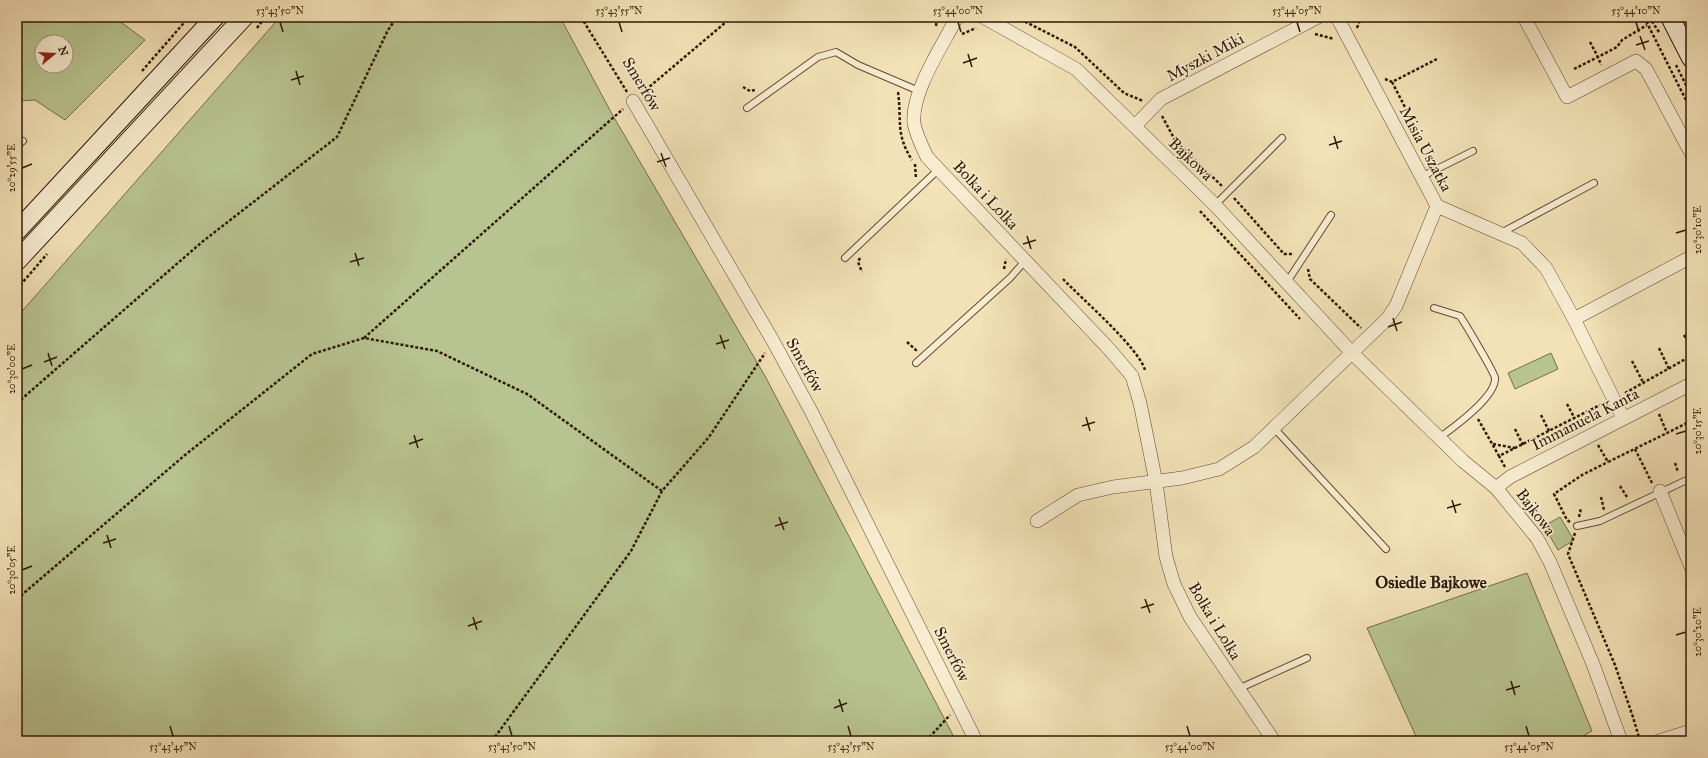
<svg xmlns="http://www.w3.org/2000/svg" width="1708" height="758" font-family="'IM FELL Great Primer',serif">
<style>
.green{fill:#b8c490;stroke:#746e4a;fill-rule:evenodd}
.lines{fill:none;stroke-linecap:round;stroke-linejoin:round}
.lane-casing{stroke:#614a32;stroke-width:8}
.street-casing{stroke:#614a32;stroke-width:14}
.secondary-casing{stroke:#301805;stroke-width:20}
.path{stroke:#301805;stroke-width:2.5;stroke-dasharray:3 2;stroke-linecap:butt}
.lane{stroke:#f7ecd0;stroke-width:6}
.street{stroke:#f7ecd0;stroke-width:13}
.secondary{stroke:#f7ecd0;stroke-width:18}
.ticks{fill:none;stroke:#301805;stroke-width:1.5}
.labels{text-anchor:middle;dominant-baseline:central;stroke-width:3;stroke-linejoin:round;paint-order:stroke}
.street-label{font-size:16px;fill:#301805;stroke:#f7ecd0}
.neighbourhood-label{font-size:17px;font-weight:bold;fill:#301805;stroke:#f7ecd0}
.neatline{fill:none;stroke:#301805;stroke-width:1.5}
.ticks-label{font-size:10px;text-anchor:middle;fill:#301805}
</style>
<rect width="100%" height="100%" fill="#f3e2b7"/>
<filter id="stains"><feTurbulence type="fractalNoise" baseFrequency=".005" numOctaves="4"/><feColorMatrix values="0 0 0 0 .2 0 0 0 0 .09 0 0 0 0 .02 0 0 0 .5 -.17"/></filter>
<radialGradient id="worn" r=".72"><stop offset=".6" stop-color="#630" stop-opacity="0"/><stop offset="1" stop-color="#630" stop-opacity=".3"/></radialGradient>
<path class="green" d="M17 17H114L145 40 65 120 35 100 17 101ZM42 42H66V66H42Z
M280 17H560L612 114 765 376 956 741H17V317Z
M1551 353 1558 369 1515 389 1508 373Z
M1560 517 1574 540 1558 550 1544 526Z
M1527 573 1592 731 1574 741H1418L1367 628Z"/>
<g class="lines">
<g class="lane-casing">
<path id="lane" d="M747 108 818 57 836 52 858 65 919 91
M17 146 23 141
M1421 177 1473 151
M1215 205 1282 138
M1501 233 1594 183
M845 258 939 169
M1287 282 1331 215
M1434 308 1460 316C1466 325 1494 372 1495 378 1496 397 1454 427 1439 438
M916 363 1010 278 1025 261
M1274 428 1386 549
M1577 526 1600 521 1691 478
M1238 689 1307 658"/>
</g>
<g class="street-casing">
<path id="street" d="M957 17C943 45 911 92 914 123 916 135 922 146 927 157L1109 349 1132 376 1140 403 1156 482 1166 557 1174 584 1190 617 1274 741
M983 17 1076 69 1215 205 1352 353 1463 461 1496 488 1537 538 1550 562 1593 664 1621 741
M1337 17 1437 206 1522 243 1546 268 1574 319 1623 418
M1524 17 1567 97 1636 61 1646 69 1691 153
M633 101 773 341 812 413 976 741
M1135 126 1161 99 1318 17
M1574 319 1691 257
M1496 488 1510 477 1691 384
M1660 491 1691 567
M1037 521 1078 495 1113 487 1182 478 1219 469 1254 447 1387 319 1396 306 1437 206
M1659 741 1691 731"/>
</g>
<g class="secondary-casing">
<path id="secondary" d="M1670 17 1691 58
M17 231 215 17
M17 261 244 17"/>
</g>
<path class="path" d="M581 17 627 92
M1016 17 1075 47 1124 93 1143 101
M1644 17 1691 110
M1649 17 1659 32
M936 26 937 17
M257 28 265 17
M1357 28 1361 17
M962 34 976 28
M1315 34 1334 39
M1590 42 1598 57 1617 47 1622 40 1647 25
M1676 65 1691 95
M1574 69 1598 57 1601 65
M142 71 189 17
M1385 79 1392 82 1437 59
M1392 82 1407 111 1405 118
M743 87 750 91 755 90
M898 92C902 121 895 133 912 160
M642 93 732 17
M1162 116 1176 142 1222 186
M915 164 916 179
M1234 198 1284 254H1294
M1200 211 1300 319
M860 258 858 262 862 272
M1004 269 1006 259
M1308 269 1310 279 1361 328
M1063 279C1082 299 1138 347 1145 370
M17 289 47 254
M1684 335 1691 347
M364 338 623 109
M907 342 916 350 917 349
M1659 348 1669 369
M1632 361 1644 384
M1625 393 1691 356
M17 403 202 242 337 137 388 30 397 17
M1567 404 1575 419
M1659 414 1667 433 1691 421
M1541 415 1549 431
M1478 419 1499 456
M1515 429 1523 445
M1493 444 1515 448
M1598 445 1608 462 1667 433
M1635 449 1652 483
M1675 463 1678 472
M1505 467 1499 456 1602 404
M1620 486 1627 497
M1601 497 1604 510
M1579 517 1581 508
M1570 522 1567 520 1554 494 1582 475 1608 462
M1575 533 1568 554 1615 665 1633 717 1640 741
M17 599 185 455 312 354 364 338 437 351 527 394 662 491
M492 741 631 551 662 491 709 437 765 353
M926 741 950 715"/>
<use href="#lane" class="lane"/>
<use href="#street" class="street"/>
<use href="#secondary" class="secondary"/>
</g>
<path class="ticks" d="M280 22 283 32M619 22 622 32M958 22 961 32M1297 22 1300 32M1636 22 1639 32M1640 36 1645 50M1636 45 1649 41M968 54 972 67M963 63 977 58M296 71 300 85M291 80 304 76M1334 136 1338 149M1329 145 1342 141M661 153 666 167M657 162 670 158M22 168 32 164M1676 233 1686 230M1027 236 1031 249M1023 244 1036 240M355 253 359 266M350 262 364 258M1393 318 1397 331M1388 327 1402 322M720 335 725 349M716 344 729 340M48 353 52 366M44 362 57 357M22 369 32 365M1086 417 1090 431M1082 426 1095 422M1676 434 1686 431M414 435 418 448M409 444 423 439M1452 500 1456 513M1447 508 1461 504M779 517 784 530M775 526 788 522M107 535 111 548M103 543 116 539M22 570 32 566M1145 599 1150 613M1141 608 1154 604M473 617 477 630M468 626 482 621M1676 635 1686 632M1511 681 1515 695M1506 690 1520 686M839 699 843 712M834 708 847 703M170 726 173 736M509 726 512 736M848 726 851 736M1187 726 1190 736M1526 726 1529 736"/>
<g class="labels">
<g class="street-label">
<text transform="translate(1205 57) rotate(-28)">Myszki Miki</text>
<text transform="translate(642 84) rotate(59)">Smerfów</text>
<text transform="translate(1426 149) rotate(62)">Misia Uszatka</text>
<text transform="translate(1191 159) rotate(44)">Bajkowa</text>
<text transform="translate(986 195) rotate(47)">Bolka i Lolka</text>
<text transform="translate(805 365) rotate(61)">Smerfów</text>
<text transform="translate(1585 419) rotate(-27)">Immanuela Kanta</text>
<text transform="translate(1536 512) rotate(53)">Bajkowa</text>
<text transform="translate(1215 621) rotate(59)">Bolka i Lolka</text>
<text transform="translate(952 654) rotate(63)">Smerfów</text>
</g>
<g class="neighbourhood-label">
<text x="1431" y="582">Osiedle Bajkowe</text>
</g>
</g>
<rect width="1708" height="758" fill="none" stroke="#f3e2b7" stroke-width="44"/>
<g transform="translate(54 54) rotate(72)"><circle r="19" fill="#f7ecd0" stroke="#a7977f"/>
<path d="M0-3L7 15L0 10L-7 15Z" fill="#8f2418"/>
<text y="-6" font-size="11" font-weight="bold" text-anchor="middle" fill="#301805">N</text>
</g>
<rect x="22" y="22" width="1664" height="714" class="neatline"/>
<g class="ticks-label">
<text x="280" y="14">53°43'50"N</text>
<text x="619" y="14">53°43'55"N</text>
<text x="958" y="14">53°44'00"N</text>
<text x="1297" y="14">53°44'05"N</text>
<text x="1636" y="14">53°44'10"N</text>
<text transform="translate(11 168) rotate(-90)" y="4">20°29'55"E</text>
<text transform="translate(1697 230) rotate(-90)" y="4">20°30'10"E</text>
<text transform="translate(11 369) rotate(-90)" y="4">20°30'00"E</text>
<text transform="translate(1697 431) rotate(-90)" y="4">20°30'15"E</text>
<text transform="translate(11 570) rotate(-90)" y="4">20°30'05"E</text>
<text transform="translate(1697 632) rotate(-90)" y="4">20°30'20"E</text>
<text x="173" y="750">53°43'45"N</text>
<text x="512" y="750">53°43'50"N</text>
<text x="851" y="750">53°43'55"N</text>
<text x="1190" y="750">53°44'00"N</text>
<text x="1529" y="750">53°44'05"N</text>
</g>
<rect width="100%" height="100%" filter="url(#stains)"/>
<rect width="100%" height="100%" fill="url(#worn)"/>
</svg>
